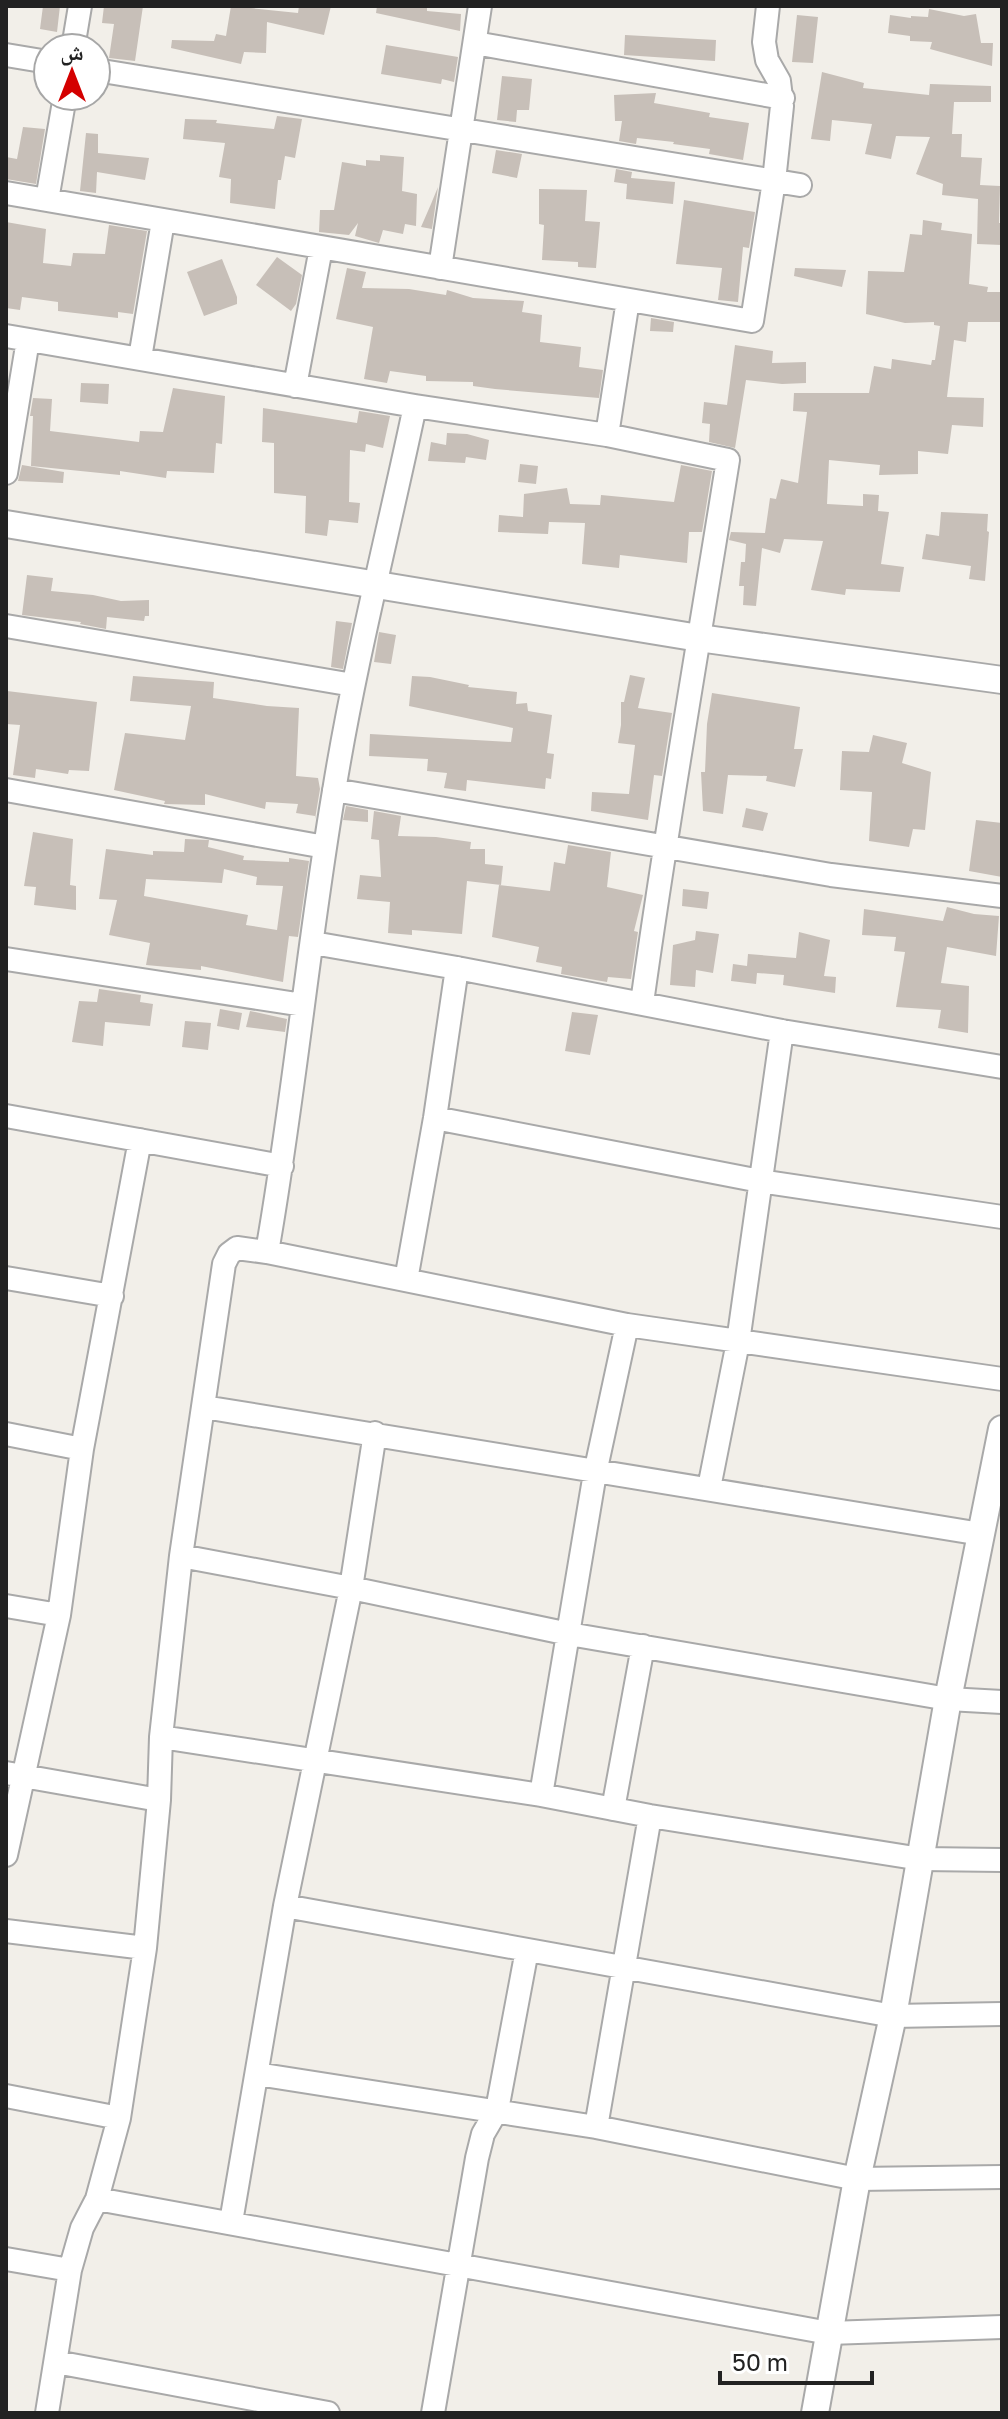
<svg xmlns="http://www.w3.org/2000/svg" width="1008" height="2419" font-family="'Golos Text','Noto Naskh Arabic',sans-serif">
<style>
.building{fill:#c7bfb8;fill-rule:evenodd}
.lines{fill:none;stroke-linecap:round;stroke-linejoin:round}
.minor-casing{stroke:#a9a9a9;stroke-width:26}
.tertiary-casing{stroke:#a9a9a9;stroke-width:30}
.minor{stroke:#fff;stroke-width:22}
.tertiary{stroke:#fff;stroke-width:26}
</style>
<rect width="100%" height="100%" fill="#f2efe9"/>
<path class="building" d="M43 6H60L57 32 40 29Z
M104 6H143L135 61 109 58 114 24 102 23Z
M231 6 298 13 299 6H331L324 35 267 22 266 53 244 52 241 64 171 48 172 40 214 41 216 34 226 36Z
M377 6H427V11L461 14 460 31 376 13Z
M929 9 964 16 976 14 981 43H993L992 66 930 49 932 42 910 41V36L888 33 890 15 911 18V16L928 17Z
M797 15 818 17 813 63 792 62Z
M625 35 716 40 715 61 624 55Z
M386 45 458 57 454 82 442 79 441 84 381 74Z
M822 72 864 83 863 88 929 95 930 84 991 86V102H954L952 134H962L961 157 982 158 980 185 1000 186 999 223H1002V245L977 244 978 199 942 195 943 184 916 174 930 137 896 136 891 159 865 154 872 124 832 120 830 141 811 139Z
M502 76 532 79 529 110H517L516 122 497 120Z
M656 93 654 103 710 113 709 117 749 123 743 160 709 154 710 149 673 144 674 142 637 138 636 144 619 141 622 121H615L614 95Z
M277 116 302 119 295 158 285 156 281 180H278L275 209 230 203 231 179 219 177 225 143 183 139 185 119 217 120 216 123 274 129Z
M23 127 45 129 36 184 6 179V157L17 159Z
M86 133 98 134V153L149 158 145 180 97 172 96 193 80 191Z
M496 150 522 154 517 178 492 173Z
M380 155 404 157 402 191 417 194 416 226 405 224 403 234 383 230 379 243 355 236 358 223 349 235 319 232 320 210H334L342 162 366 166V160L380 161Z
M616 169 632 172 631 178 675 182 673 204 626 199 627 184 614 182Z
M438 187 432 229 421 227 431 204Z
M539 189 587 190 585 221 600 222 596 268 578 267V262L542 260 544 225 539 224Z
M684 200 755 212 749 248 743 247 738 302 718 300 722 268 676 264Z
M923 220 942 223 941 230 972 234 969 284 988 287 987 292H1002V322H968L966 342 954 340 947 397 984 398 983 427 952 425 948 454 918 451V474L879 475 880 465 829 460 827 504 863 506V494L879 495 878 511 889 512 881 564 904 567 900 592 846 589 845 595 811 590 823 541 784 539 780 553 762 548 756 606 743 605 744 586H739L741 562H745L746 544 729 540 731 532 765 533 770 498 776 499 781 479 798 483 807 412 793 411 794 393H869L874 366 891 369 892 359 931 365 932 360H935L940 326 934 325V322L905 323 866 314 868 271 904 272 910 234 922 235Z
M6 222 46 229 43 263 71 266 73 253 105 254 109 225 147 231 133 314 118 312V318L58 311V302L22 297 20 310 6 308Z
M277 257 302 275 296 304 291 311 256 285Z
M222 259 237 297V304L204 316 187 272Z
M347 268 366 272 362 288 409 289 446 295 447 290 473 298 524 301 522 312 542 315 540 342 581 347 579 367 603 370 599 398 495 389 473 386V382L426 381V376L390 371 387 383 364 379 373 327 336 319Z
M795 268 846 270 842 287 794 276Z
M651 318 674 322 673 332 650 331Z
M735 345 773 351 772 363 806 362V383L782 384 746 380 735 448 709 442 710 424 702 423 704 402 727 405Z
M81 383 109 384 108 404 80 402Z
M173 388 225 396 222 444 216 443 214 473 167 471 166 478 120 471V475L31 466 33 416H30L33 398 52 399 50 431 139 442 140 431 163 432Z
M263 408 357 423 359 411 390 416 383 448 366 444 365 452 350 450 349 502 360 503 358 523 329 520 327 536 305 533 306 496 274 493V443L262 442Z
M447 433 467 434 489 440 486 460 466 457 465 463 428 461 431 442 446 445Z
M520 464 538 466 536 484 518 482Z
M22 465 64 472 63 483 18 481Z
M681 465 712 471 702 532H689L687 563 620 555 619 568 582 564 585 523 549 522 548 534 498 532 499 515 523 517 524 494 567 488 570 504 600 505 601 495 674 502Z
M941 512 988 514 987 531 989 532 985 581 969 579 971 566 922 559 926 534 939 536Z
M27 575 53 578 51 591 93 595 121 601 149 600V616H145L144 621 107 617 106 629 80 624 81 622 22 615Z
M336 621 352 623 343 669 331 667Z
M379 632 396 635 391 664 374 662Z
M630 675 645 678 638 708 672 713 662 776 654 775 648 820 591 811 592 792 629 794 635 745 618 743 621 725V702H624Z
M133 676 214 682 213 698 267 706 299 708 296 776 318 778 320 789 315 819V816L296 813 298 804 266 802 265 809 205 794V805L164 804 165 801 114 790 125 733 185 740 191 706 130 701Z
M412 676 430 677 469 685 468 687 517 692 516 704 527 703 528 711 552 715 547 753 554 754 551 779 546 778 545 789 467 780 466 791 444 788 447 773 427 771 428 759 369 756 370 734 511 742 513 728 409 706Z
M7 691 97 702 89 771 69 770 68 774 36 769 35 778 13 775 20 725 6 724Z
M712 693 800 707 794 749H803L795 787 766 781 767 776 728 775 723 814 703 811 701 772H705L707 724Z
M873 735 907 743 902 763 931 772 925 830 913 829 909 847 869 841 872 792 840 790 842 751 869 752Z
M346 806 368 810V822L343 820Z
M746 808 768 813 763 831 742 827Z
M374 811 401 816 398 836 436 837 471 842 470 849H485V864L503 866 501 885 467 881 462 934 412 930V935L388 933 390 902 357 899 360 875 381 877 379 840 371 839Z
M976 820 1002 823V877L969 871Z
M33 832 73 839 70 885 76 886V910L34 905 36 887 24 886Z
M185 839 209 840 208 847 244 856 243 860 289 862V858L309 861 298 937 289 936 283 982 201 966V970L146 965 150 943 109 935 117 900 99 899 106 849 153 855V851L184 852ZM224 869 257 877 256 885 283 886 277 930 246 925 248 915 144 896 146 879 222 883Z
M568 845 611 852 607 887 643 895 634 931 638 932 631 979 608 977 607 982 561 974 562 967 536 962 539 947 492 937 499 885 550 891 554 862 565 864Z
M683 889 709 892 707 909 682 906Z
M947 907 974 914 999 916 996 956 947 947 941 983 969 986 968 1033 938 1028 941 1010 896 1007 905 952 894 951 896 937 862 935 864 909 943 921Z
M696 931 719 934 713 973 696 970 695 987 670 985 673 945 695 940Z
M799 932 830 940 824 976 836 977 835 993 783 985 784 975 757 973 756 984 731 981 733 964 747 966 748 954 796 958Z
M99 989 141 995 140 1002 153 1004 150 1026 105 1022 103 1046 72 1042 79 1001 97 1002Z
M220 1009 242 1013 239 1030 217 1026Z
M250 1011 287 1019 285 1032 246 1027Z
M572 1012 598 1015 590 1055 565 1051Z
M185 1021 211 1023 208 1050 182 1047Z"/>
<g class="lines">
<g class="minor-casing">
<path id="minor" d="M475 43 783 98
M73 48 80 6
M6 55 48 62
M96 70 800 185
M6 193 752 321 774 181 782 106 779 81 767 60 764 42 768 6
M47 200 65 96
M440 268 480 6
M6 336 415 406 607 435 728 460C699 641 667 822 642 1003
M140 358 163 221
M295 386 321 248
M607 435 628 300
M6 473 28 340
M6 626 353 685
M6 790 325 847
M334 790 831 875 1002 896
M313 943 457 968 782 1031 1002 1067
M6 959 303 1005
M6 1116 282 1166
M435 1118 760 1181 1002 1217
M267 1252C294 1099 308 944 334 791 355 661 388 534 415 406
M6 1278 112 1296
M406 1280 435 1118 457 968
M204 1407 981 1534
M6 1434 82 1449
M709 1488 738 1342 782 1031
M181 1556 351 1588 569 1634 948 1699 1002 1702
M6 1606 59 1615
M161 1737 541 1795 650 1816 921 1859 1002 1860
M6 1773 159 1800
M541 1795 595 1473 627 1325
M613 1809 643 1646
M6 1855 59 1615 82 1449 140 1140
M285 1906 893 2016 1002 2014
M6 1931 145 1948
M257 2074 596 2127 857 2179 1002 2177
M6 2096 119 2118
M596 2127 650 1816
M97 2199 829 2333 1002 2327
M231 2222 285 1906 351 1588 375 1433
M6 2259 70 2270
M56 2362 328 2413
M47 2413 70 2270 82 2228 97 2199 119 2118 145 1948 159 1800 161 1737 181 1556 224 1264 229 1254 237 1248 267 1252 627 1325 1002 1379
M433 2413 477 2158 483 2134 497 2110 527 1950"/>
</g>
<g class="tertiary-casing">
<path id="tertiary" d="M6 524 699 638 1002 680
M815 2413 857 2179 893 2016 948 1699 1002 1429"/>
</g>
<use href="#minor" class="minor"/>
<use href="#tertiary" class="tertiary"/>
</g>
<rect width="1008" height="2419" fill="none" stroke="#222222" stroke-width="16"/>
<g transform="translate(72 72)"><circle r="38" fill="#ffffff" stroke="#a7a7a7" stroke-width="2"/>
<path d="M0-6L14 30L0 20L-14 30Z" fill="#d40000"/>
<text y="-12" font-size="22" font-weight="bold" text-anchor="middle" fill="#222222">ش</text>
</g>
<path d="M720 2371v12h152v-12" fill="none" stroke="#222222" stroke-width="4"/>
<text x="732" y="2371" font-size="24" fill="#222222" stroke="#ffffff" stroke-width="6" paint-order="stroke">50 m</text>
</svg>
